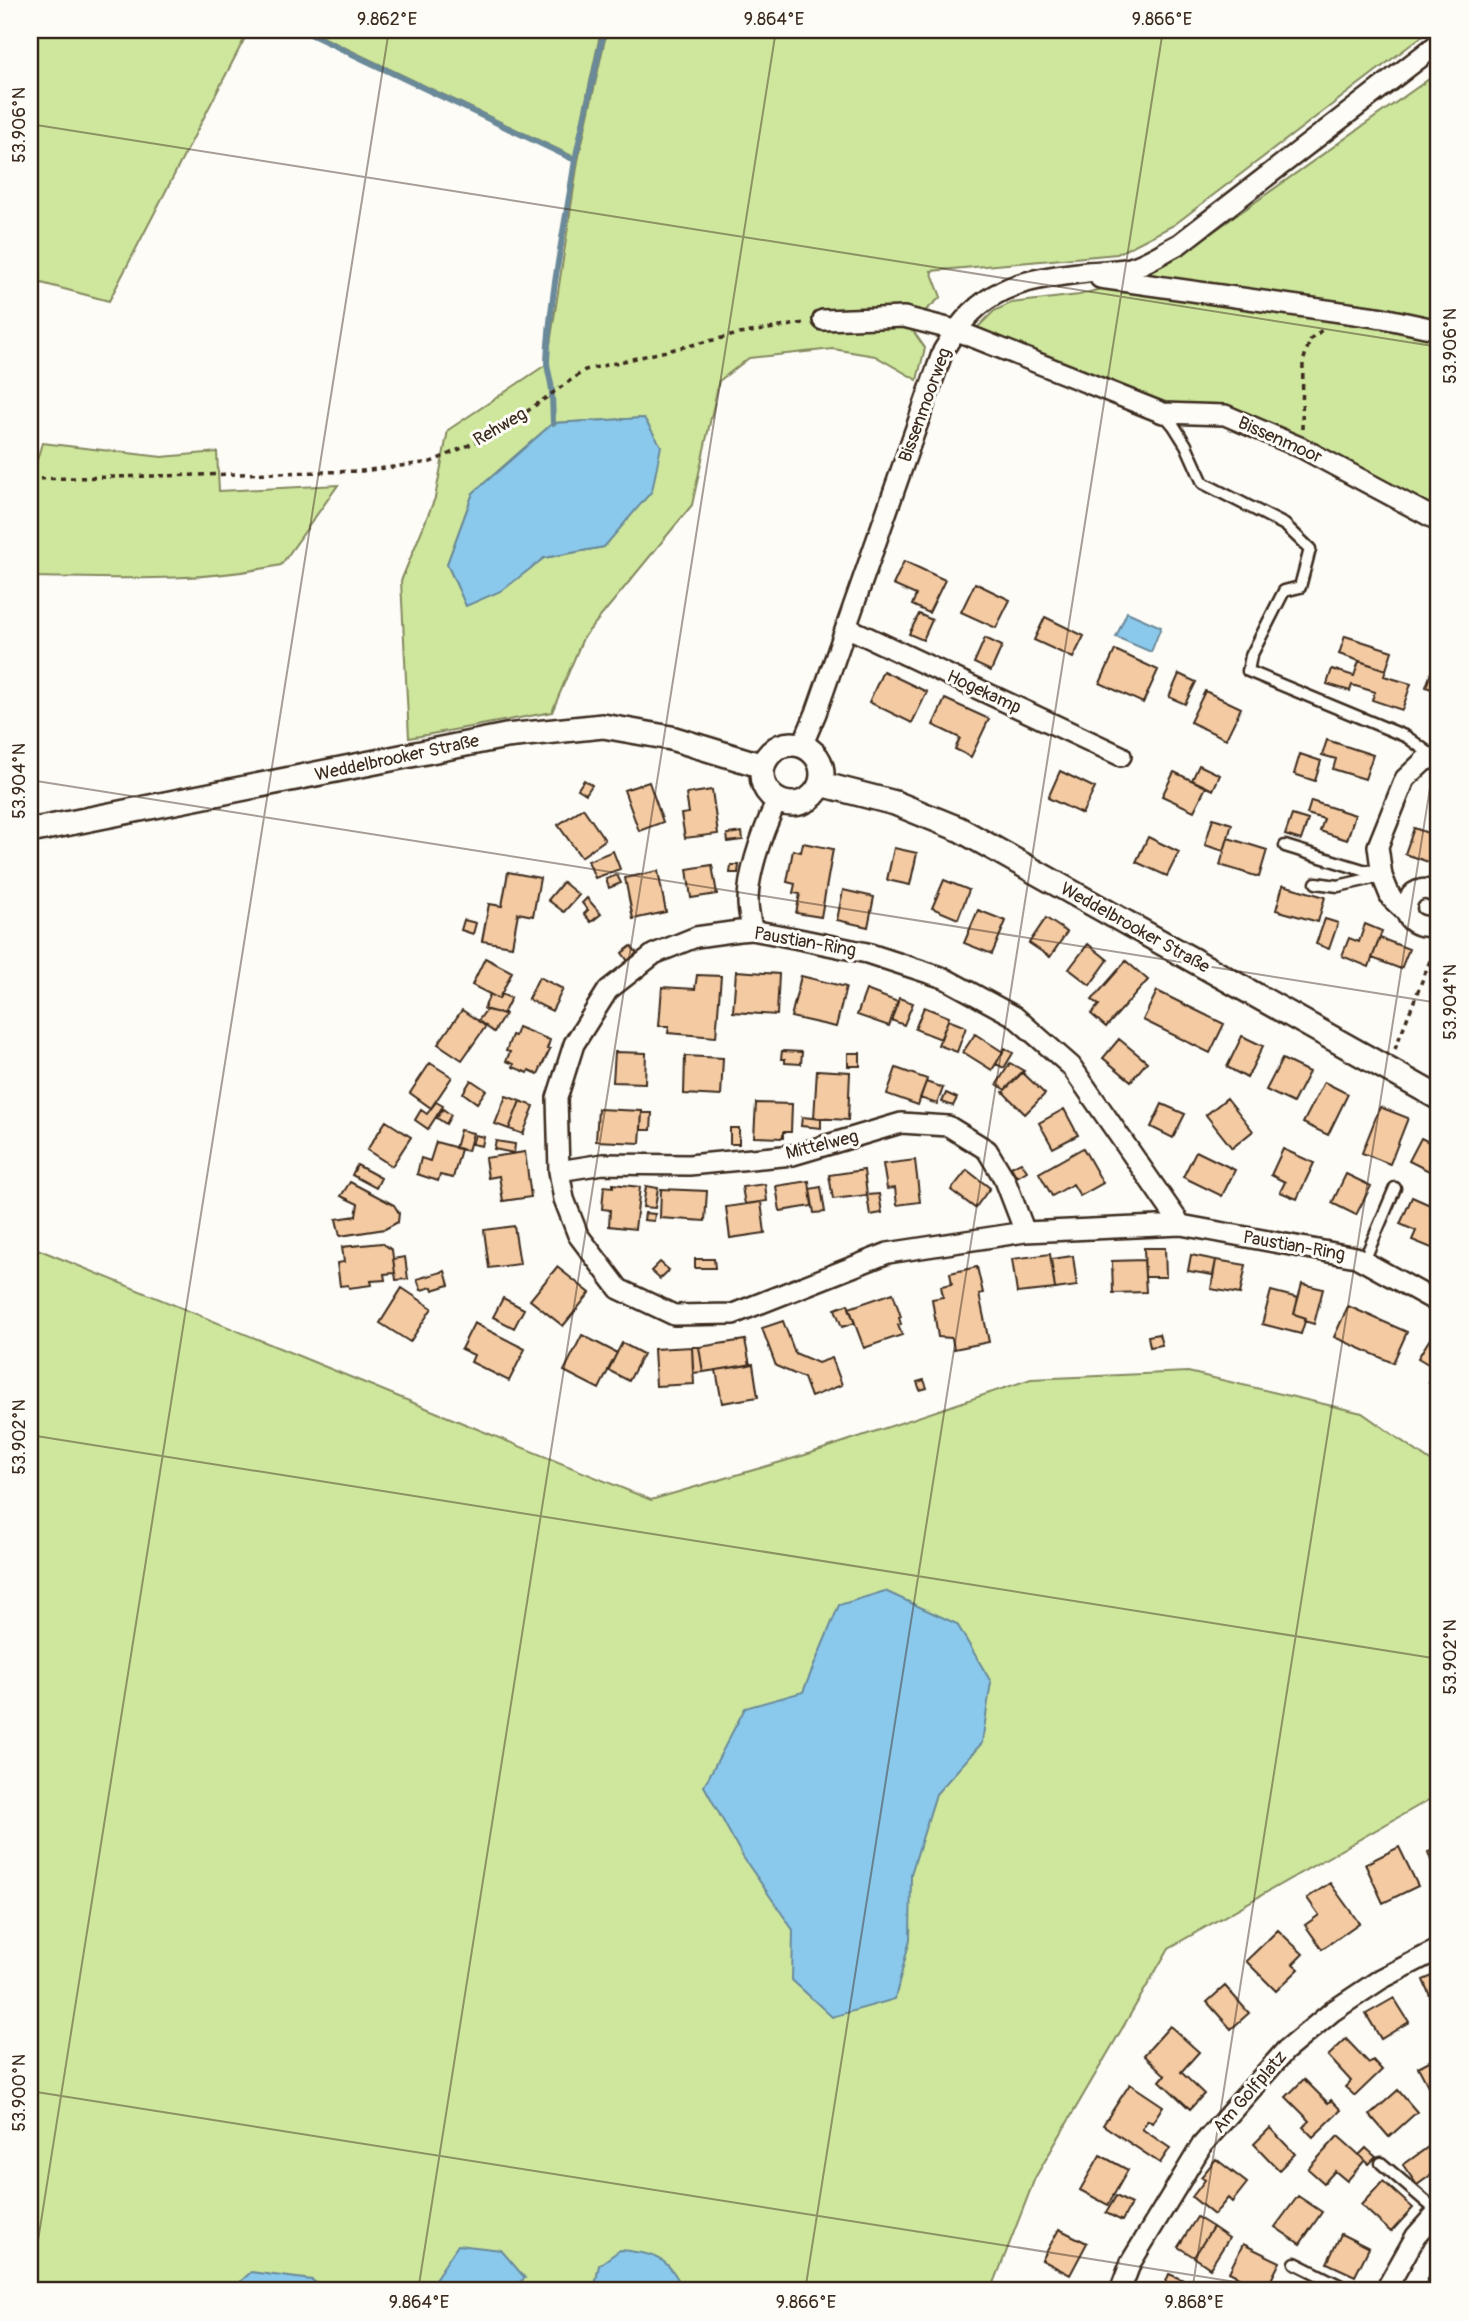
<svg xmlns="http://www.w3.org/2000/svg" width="1469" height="2321" font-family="Pangolin,sans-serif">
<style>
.green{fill:#cee79d;stroke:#84885e;stroke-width:2;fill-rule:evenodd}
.water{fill:#8ac9eb;stroke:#6a8999;stroke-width:2}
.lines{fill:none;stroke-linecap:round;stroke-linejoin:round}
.stream{stroke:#6a8999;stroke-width:6}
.building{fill:#f3caa2;stroke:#3b2a1e;stroke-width:2}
.service-casing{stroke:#3b2a1e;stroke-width:15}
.minor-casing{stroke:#3b2a1e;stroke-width:24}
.tertiary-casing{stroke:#3b2a1e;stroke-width:28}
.path{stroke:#3b2a1e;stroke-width:3.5;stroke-dasharray:5 5;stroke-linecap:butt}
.service{stroke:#fdfcf7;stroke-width:10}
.minor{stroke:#fdfcf7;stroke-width:19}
.tertiary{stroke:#fdfcf7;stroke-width:23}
.ticks{fill:none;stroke:#3b2a1e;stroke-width:2;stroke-opacity:0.45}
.labels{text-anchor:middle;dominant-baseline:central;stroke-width:6;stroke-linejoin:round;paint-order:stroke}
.street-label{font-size:18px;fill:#3b2a1e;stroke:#fdfcf7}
.neatline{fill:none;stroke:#3b2a1e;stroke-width:2.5}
.ticks-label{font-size:18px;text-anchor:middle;fill:#3b2a1e}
</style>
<rect width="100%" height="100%" fill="#fdfcf7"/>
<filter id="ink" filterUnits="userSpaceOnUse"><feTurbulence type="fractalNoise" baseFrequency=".0143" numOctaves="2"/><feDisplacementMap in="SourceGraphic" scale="14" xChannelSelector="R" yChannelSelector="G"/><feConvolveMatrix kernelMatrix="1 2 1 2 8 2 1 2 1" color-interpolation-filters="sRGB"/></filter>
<g filter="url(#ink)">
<path class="green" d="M30 30H249L109 301 30 280Z
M308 30H601L574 157Z
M607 30H1430L1174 225 1117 254 931 271 941 297 909 325 925 348 917 380 875 356 833 349 749 358 719 381 692 505 583 638 552 712 409 738 401 581 435 498 448 430 547 364 578 161ZM644 418 604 547 544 558 466 605 447 564 473 493 553 423Z
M1439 72V515L1301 441 1166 409 983 335 978 327 994 311 1011 303 1079 295 1143 277 1193 246Z
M42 443 162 457 217 452 219 491 338 485 281 565C199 583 113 578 30 577V483Z
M30 1246 651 1500 805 1455 1031 1379 1188 1372 1362 1413 1439 1467V1794L1169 1948 1035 2178 991 2291H30Z"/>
<path class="water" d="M644 418 661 446 652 491 604 547 544 558 503 590 466 606 447 564 473 493 553 423Z
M1127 612 1161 627 1151 652 1116 637Z
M885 1591 957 1624 991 1682 982 1743 936 1794 911 1874 910 1939 895 1999 832 2017 792 1980 793 1930 743 1857 704 1786 745 1708 803 1692 839 1605Z
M458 2245 501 2250 525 2278 508 2291H427Z
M620 2250C656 2254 668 2256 684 2291H594L599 2265Z
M251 2272 312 2280 327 2291H230Z"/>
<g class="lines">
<path class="stream" d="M302 30 575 160C565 226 550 294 547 361 547 371 552 382 552 393
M575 160 604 30
M552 395 553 423"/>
</g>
<path class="building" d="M904 561 945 580 929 613 912 605 916 595 893 585Z
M975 583 1010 600 996 628 961 612Z
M919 614 932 620 923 640 909 634Z
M1045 617 1084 636 1073 658 1034 640Z
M1345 636 1392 651 1386 670 1339 654Z
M985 638 1002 646 991 671 974 663Z
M1115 650 1158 670 1143 703 1100 683Z
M1359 661 1386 670 1384 676 1411 684 1402 710 1372 700 1375 692 1352 685 1350 691 1327 684 1332 669 1354 676Z
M1433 667 1439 669V692L1426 687Z
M883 671 927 692 912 723 869 702Z
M1179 674 1196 682 1185 704 1169 697Z
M1205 691 1241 708 1226 739 1190 722Z
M945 699 989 719 971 757 955 749 960 738 933 725Z
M1327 740 1373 755 1365 779 1333 769 1336 759 1322 755Z
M1300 754 1321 761 1315 781 1294 774Z
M1199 765 1220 775 1213 790 1192 780Z
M1060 771 1095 788 1082 814 1048 798Z
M1174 772 1206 787 1194 811 1162 796Z
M584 780 592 785 586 794 578 789Z
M649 782 663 822 639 831 624 790Z
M712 790 718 834 685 838 681 814 689 813 686 794Z
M1311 801 1355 815 1347 840 1320 831 1324 819 1307 814Z
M583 808 605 840 581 857 558 825Z
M1292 815 1308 820 1301 840 1285 835Z
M1213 818 1232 824 1224 851 1205 845Z
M1414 828 1439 837V849L1434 864 1405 854Z
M742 832 743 840 728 842 727 834Z
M1148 837 1179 852 1167 876 1136 862Z
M1228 838 1267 850 1259 877 1220 865Z
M803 843 833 849 821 917 796 913 800 894 793 893 795 884 787 882 793 850 801 852Z
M894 848 917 853 910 885 887 880Z
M613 851 620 869 595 878 588 861Z
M712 865 717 894 691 898 687 869Z
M731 865H739L738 873H730Z
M658 871 666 912 633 919 625 878Z
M508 872 540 878 533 916 518 913 512 946 482 941 489 904 502 906Z
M617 875 621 883 609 888 606 879Z
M944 880 969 890 958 919 932 908Z
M563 882 579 895 564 912 548 900Z
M1283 885 1325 897 1318 922 1276 910Z
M843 890 874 897 868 927 837 920Z
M587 898 601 914 591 922 584 914 588 910 582 903Z
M978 910 1006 921 992 954 964 943Z
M1046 918 1067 932 1050 957 1029 943Z
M1325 919 1338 923 1329 949 1316 944Z
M464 920 476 923 473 934 461 930Z
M1365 924 1382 931 1369 967 1342 956 1349 938 1359 942Z
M1380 938 1409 949 1401 969 1372 958Z
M1088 944 1108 960 1090 985 1069 969Z
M631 946 637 953 628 961 622 953Z
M485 958 512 972 499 999 472 985Z
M1126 961 1148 980 1106 1027 1091 1014 1099 1005 1092 1000Z
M1438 962 1439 963V989L1431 987Z
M736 971 779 974 777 1015 733 1012Z
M697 975 721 976 716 1037 668 1033 669 1026H659L662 987 695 989Z
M801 976 846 987 836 1027 791 1017Z
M539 977 563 989 552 1011 528 999Z
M866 990 898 1002 889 1026 857 1015Z
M1157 991 1224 1024 1210 1053 1143 1020Z
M490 994 499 999 501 994 511 998 503 1014 484 1009Z
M899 998 913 1003 904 1025 891 1020Z
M924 1007 949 1017 941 1039 915 1029Z
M462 1010 486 1026 462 1060 438 1044Z
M486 1010 505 1014 494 1032 478 1021Z
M948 1020 966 1027 957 1052 938 1045Z
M518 1027 550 1040 547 1049H550L538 1074 529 1070 528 1073 513 1067 514 1064 506 1061 510 1052 506 1051 512 1035 515 1036Z
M975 1034 1003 1052 992 1070 963 1052Z
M1242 1036 1263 1046 1247 1078 1227 1067Z
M1119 1039 1147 1062 1131 1081 1103 1058Z
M1005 1048 1013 1053 1004 1068 996 1064Z
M782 1051 802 1052 801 1064 785 1063V1059H781Z
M615 1052 646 1053 645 1083 613 1082Z
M848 1053H860V1066H848Z
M685 1056 723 1058 721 1096 684 1094Z
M1282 1059 1309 1072 1293 1103 1266 1090Z
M430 1063 452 1077 431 1108 410 1093Z
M1010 1063 1024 1071 1005 1090 997 1084Z
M896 1068 927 1079 918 1105 887 1094Z
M817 1070 850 1072 848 1120 814 1118Z
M1022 1072 1045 1094 1025 1114 1003 1092Z
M471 1080 486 1090 477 1103 463 1093Z
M926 1082 943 1088 937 1104 920 1098Z
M1324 1082 1348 1094 1328 1135 1303 1123Z
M946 1093 957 1098 953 1106 942 1102Z
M506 1096 520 1101 509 1129 495 1124Z
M1227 1098 1253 1131 1232 1148 1206 1115Z
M520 1101 534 1106 523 1134 509 1129Z
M436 1102 443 1106 428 1129 415 1120 421 1110 427 1114Z
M756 1103 792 1104 791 1132H783V1138L754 1137Z
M1162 1104 1185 1114 1173 1138 1151 1127Z
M1380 1107 1408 1118 1390 1164 1362 1153Z
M443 1109 451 1115 446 1124 437 1118Z
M598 1109 642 1111 640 1143 596 1141Z
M1064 1109 1078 1135 1053 1148 1039 1123Z
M642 1113H652L651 1130H641Z
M802 1117 821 1119V1128L801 1126Z
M386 1121 411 1137 392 1166 367 1150Z
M730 1128H739V1144H730Z
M460 1130 473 1133 468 1151 455 1148Z
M475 1135 484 1137 482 1146 472 1144Z
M1421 1138 1439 1147V1176L1409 1161Z
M496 1141 515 1144 514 1153 494 1149Z
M436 1142 461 1149 453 1178 440 1175 438 1181 417 1174 421 1158 430 1161Z
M1083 1148 1103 1183 1080 1196 1073 1184 1052 1196 1039 1173Z
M1283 1149 1314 1163 1297 1199 1280 1192 1285 1182 1271 1175Z
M1196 1151 1235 1170 1222 1196 1183 1177Z
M525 1152 531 1197 503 1201 499 1176 488 1178 485 1158Z
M915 1160 920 1202 897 1205 895 1188 887 1189 883 1164Z
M1021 1162 1027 1171 1017 1177 1011 1167Z
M357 1165 381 1178 376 1188 352 1175Z
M864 1170 867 1195 833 1199 829 1175Z
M967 1170 990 1188 975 1208 951 1190Z
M1346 1174 1371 1186 1356 1215 1332 1203Z
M809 1181 812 1206 780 1211 776 1186Z
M350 1182 394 1205 399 1213 398 1222 385 1229 340 1236 336 1219 356 1216 358 1204 341 1196Z
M613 1184 640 1187 635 1229 609 1226 610 1210 602 1209 604 1186 613 1187Z
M765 1184 767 1201 745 1204 742 1187Z
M646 1186 658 1188 655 1208 643 1207Z
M821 1187 825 1212 814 1213 810 1189Z
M661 1189 707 1191 705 1221 660 1218Z
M879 1194 882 1213 870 1215 867 1195Z
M1412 1197 1439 1209V1251L1412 1240 1416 1231 1400 1224Z
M761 1202 765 1233 730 1238 726 1207Z
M645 1213 655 1214 654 1221 644 1220Z
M514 1226 520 1264 489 1268 484 1230Z
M382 1243 392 1250 395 1273 384 1274 385 1280 371 1281 372 1285 349 1288 348 1285 340 1286 337 1263 344 1262 342 1247Z
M1144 1248H1165L1166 1277H1145Z
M1050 1254 1055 1289 1017 1293 1012 1259Z
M1191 1255 1216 1260 1213 1275 1188 1271Z
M1073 1256 1077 1286 1055 1289 1051 1259Z
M405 1257 408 1279 396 1280 393 1259Z
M695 1259H714L715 1268H695Z
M1144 1260 1146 1292 1113 1293 1112 1261Z
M1216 1260 1246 1265 1240 1294 1211 1289Z
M660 1262 669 1270 660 1279 651 1271Z
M557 1267 590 1293 563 1326 530 1300Z
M977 1267 983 1293 979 1294 989 1342 954 1349 952 1338 938 1337 932 1299 943 1297 941 1286 952 1284 950 1273Z
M445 1271 449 1285 433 1290 432 1287 421 1290 417 1279Z
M1302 1284 1323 1289 1314 1324 1304 1321 1306 1318 1294 1314Z
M402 1288 432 1308 410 1342 380 1323Z
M1271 1291 1298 1298 1294 1314 1306 1318 1301 1334 1262 1324Z
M893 1293 901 1317 899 1318 901 1324 898 1325 902 1335 864 1348 849 1308Z
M503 1298 524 1309 514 1328 493 1317Z
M848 1304 855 1323 842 1327 835 1309Z
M1348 1306 1407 1332 1393 1363 1334 1337Z
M783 1321 795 1353 818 1363 832 1358 842 1385 811 1397 804 1378 776 1366 762 1328Z
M474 1323 525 1349 509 1381 471 1362 474 1355 461 1349Z
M1438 1326 1439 1327V1390L1429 1383 1438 1370 1418 1358Z
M1159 1334 1162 1345 1150 1347 1148 1336Z
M582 1335 617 1353 599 1389 564 1371Z
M745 1340 750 1365 703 1372 699 1347Z
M622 1343 643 1354 629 1381 608 1370Z
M692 1347 694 1384 656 1386 654 1349Z
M692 1347H699L703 1372 693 1373Z
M753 1364 758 1397 722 1403 716 1370Z
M924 1380 927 1388 920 1390 917 1382Z
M1399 1847 1418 1886 1383 1903 1365 1864Z
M1439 1848V1873L1436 1874 1428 1852Z
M1330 1883 1359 1923 1322 1949 1305 1925 1319 1915 1307 1898Z
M1278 1930 1303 1954 1293 1964 1299 1969 1276 1991 1246 1961Z
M1439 1973V2012H1437L1423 1980Z
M1225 1986 1249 2013 1231 2029 1207 2002Z
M1394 1998 1409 2022 1381 2039 1366 2014Z
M1170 2026 1199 2052 1181 2072 1204 2094 1190 2109 1160 2081 1165 2075 1144 2055Z
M1346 2039 1369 2063 1373 2060 1382 2070 1355 2096 1345 2087 1351 2081 1328 2056Z
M1439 2056V2100L1436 2101 1418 2067Z
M1304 2079 1328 2103 1331 2100 1341 2110 1313 2137 1303 2127 1310 2121 1286 2097Z
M1130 2084 1163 2106 1152 2123 1148 2120 1142 2129 1170 2148 1160 2163 1103 2125Z
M1398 2090 1417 2112 1389 2137 1370 2115Z
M1270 2128 1295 2154 1279 2170 1254 2144Z
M1338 2136 1365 2160 1347 2181 1335 2171 1324 2183 1308 2169Z
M1431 2145 1439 2156V2169L1417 2185 1403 2165Z
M1366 2148 1376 2157 1369 2164 1359 2155Z
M1100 2155 1128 2170 1108 2205 1080 2190Z
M1216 2159 1247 2183 1232 2202 1228 2198 1214 2215 1192 2197 1205 2180 1201 2177Z
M1383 2181 1413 2208 1391 2232 1361 2205Z
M1116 2196 1131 2204 1122 2221 1106 2213Z
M1298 2196 1322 2212 1300 2244 1275 2227Z
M1197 2217 1213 2227 1194 2257 1178 2247Z
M1213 2227 1229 2238 1210 2268 1194 2257Z
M1059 2229 1087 2243 1070 2275 1042 2260Z
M1341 2234 1369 2248 1355 2276 1327 2263Z
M1243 2244 1280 2262 1266 2290 1229 2272Z
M1436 2259 1439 2260V2291H1423Z
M1169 2274 1210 2291H1162Z
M1315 2283 1334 2291H1312Z
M1039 2284 1056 2291H1036Z"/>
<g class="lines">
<g class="service-casing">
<path id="service" d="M1163 413 1174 426 1186 445 1203 483 1285 525 1310 549 1300 587 1284 591 1251 656 1248 671 1407 737 1434 757
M1285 846 1363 870 1380 872
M1316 883 1338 886 1382 876
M1364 1261 1395 1188
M1381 2163 1437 2211
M1295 2263 1351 2291"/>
</g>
<g class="minor-casing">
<path id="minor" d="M1100 278 1383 318 1439 330
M823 320 904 317 955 330 1163 413 1225 415 1302 448 1439 521
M846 627 1121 756
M802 746 816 713 943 351C980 287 1018 280 1087 272 1101 271 1116 271 1130 268 1146 264 1163 252 1179 244L1439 43
M1439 896C1414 873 1391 916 1419 925 1427 928 1433 925 1439 920
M1407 913 1391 898 1382 876 1378 846 1405 779 1424 761 1439 756
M752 930C751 921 748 912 748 902 748 870 764 829 777 800
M559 1171 603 1164 689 1165 793 1155 901 1123 948 1126 987 1150 1005 1180 1025 1232
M1181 1225 1071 1066 1014 1016 944 978 867 953 794 938 752 930 739 931 696 937 654 954 608 990 574 1044 557 1098 559 1171 564 1199 578 1235 619 1289 674 1315 733 1314 888 1253 1025 1232 1181 1225 1356 1257 1439 1303
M1120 2291 1131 2262 1202 2145 1285 2051 1333 2011 1381 1979 1439 1949
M1385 2291 1416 2236 1439 2210"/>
</g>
<g class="tertiary-casing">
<path id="tertiary" d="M762 774a30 30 0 1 1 60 0a30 30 0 1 1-60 0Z
M821 784 895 803 959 829 1439 1098
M30 831 506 736 603 726 671 738 763 766"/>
</g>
<path class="path" d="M1302 429 1303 362 1310 340 1323 329
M30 479 362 471 431 462 498 432 585 370 739 334 804 323
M1395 1049 1437 943"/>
<use href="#service" class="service"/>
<use href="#minor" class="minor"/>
<use href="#tertiary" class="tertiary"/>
</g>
</g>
<path class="ticks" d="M30 124 1439 347M30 780 1439 1003M30 1435 1439 1659M30 2091 1293 2291M30 2291 389 30M418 2291 776 30M805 2291 1163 30M1192 2291 1439 731"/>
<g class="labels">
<g class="street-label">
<text transform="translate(925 405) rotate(-70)">Bissenmoorweg</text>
<text transform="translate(500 427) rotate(-30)">Rehweg</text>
<text transform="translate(1280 440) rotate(24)">Bissenmoor</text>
<text transform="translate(984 692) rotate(25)">Hogekamp</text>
<text transform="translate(397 758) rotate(-12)">Weddelbrooker Straße</text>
<text transform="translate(1135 928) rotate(29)">Weddelbrooker Straße</text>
<text transform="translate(805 942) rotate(10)">Paustian-Ring</text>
<text transform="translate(822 1145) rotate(-14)">Mittelweg</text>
<text transform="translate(1294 1246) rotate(10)">Paustian-Ring</text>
<text transform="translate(1250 2092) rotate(-49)">Am Golfplatz</text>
</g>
</g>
<rect width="1469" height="2321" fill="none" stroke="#fdfcf7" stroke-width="77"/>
<rect x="38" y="38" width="1392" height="2244" class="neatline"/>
<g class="ticks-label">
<text x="387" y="25">9.862°E</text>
<text x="774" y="25">9.864°E</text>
<text x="1162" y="25">9.866°E</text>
<text transform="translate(19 125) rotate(-90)" y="6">53.906°N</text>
<text transform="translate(1450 346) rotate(-90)" y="6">53.906°N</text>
<text transform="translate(19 781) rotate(-90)" y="6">53.904°N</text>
<text transform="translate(1450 1002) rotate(-90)" y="6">53.904°N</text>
<text transform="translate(19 1437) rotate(-90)" y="6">53.902°N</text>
<text transform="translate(1450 1657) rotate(-90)" y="6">53.902°N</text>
<text transform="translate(19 2093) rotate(-90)" y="6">53.900°N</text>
<text x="419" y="2308">9.864°E</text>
<text x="806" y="2308">9.866°E</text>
<text x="1194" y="2308">9.868°E</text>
</g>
</svg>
